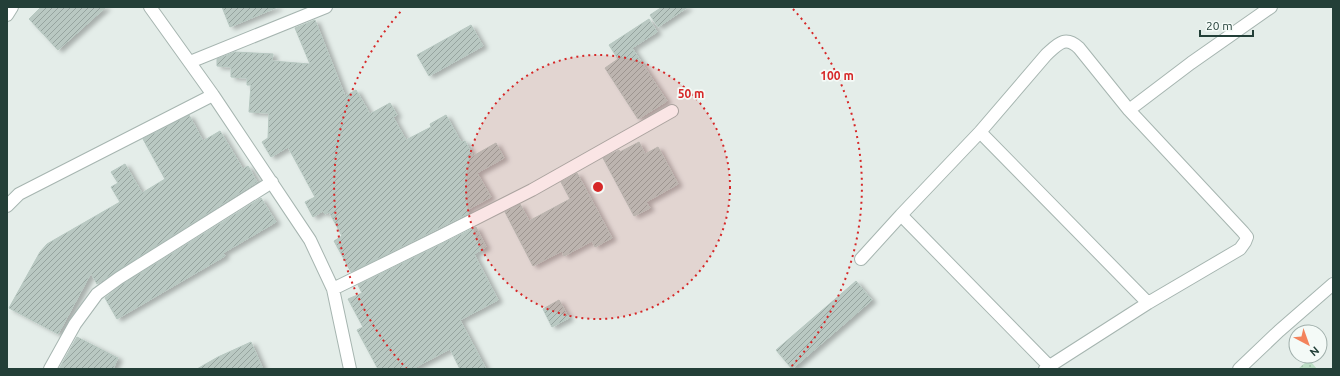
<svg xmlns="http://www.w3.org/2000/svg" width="1340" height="376" font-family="Ubuntu,sans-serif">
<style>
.grass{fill:url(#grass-dots)}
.building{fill:url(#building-hatch);stroke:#b6c7c0;filter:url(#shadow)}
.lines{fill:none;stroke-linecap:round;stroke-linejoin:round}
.street-casing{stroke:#a6b5b0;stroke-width:14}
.street{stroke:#fff;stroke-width:12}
.ring{fill:none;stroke:#d62828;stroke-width:2;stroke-dasharray:2 4}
.centre{fill:#d62828;stroke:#f4faf7;stroke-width:2}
.ring-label{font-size:12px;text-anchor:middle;font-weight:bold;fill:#d62828;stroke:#f4faf7;stroke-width:3.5;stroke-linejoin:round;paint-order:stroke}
</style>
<defs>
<pattern id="grass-dots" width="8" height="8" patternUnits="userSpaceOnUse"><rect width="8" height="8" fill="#bddfc6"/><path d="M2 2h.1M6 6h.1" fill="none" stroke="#a2c0ab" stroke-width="1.8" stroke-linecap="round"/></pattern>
<pattern id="building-hatch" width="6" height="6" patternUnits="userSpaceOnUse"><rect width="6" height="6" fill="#b9c8c2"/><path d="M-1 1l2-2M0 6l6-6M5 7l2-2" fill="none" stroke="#96a49f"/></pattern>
<filter id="shadow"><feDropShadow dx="4.5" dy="2.5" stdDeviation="2" flood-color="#0004"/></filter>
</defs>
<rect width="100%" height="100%" fill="#e4ede9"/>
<path class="grass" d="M1307 361 1312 363 1317 369H1298Z"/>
<path class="building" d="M41 7H106L58 50 29 19Z
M222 7H278L230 27Z
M662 7H688L658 27 650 15Z
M649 19 657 32 632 48 667 101 638 119 605 68 618 59 609 45Z
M315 20 345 96 356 90 370 114 390 103 397 115 393 117 406 140 431 127 430 124 446 115 461 142 465 141 473 156 496 143 504 158 477 173 491 197 467 210 469 213 351 272 334 241 342 236 329 212 325 214 323 211 313 217 305 202 315 197 288 147 271 157 262 142 268 138 269 113 249 112 251 85H247V78L231 77V67L217 66V59L235 52 273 54 272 61 310 64 295 28Z
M471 25 483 46 429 76 417 55Z
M189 115 203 141 220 131 243 169 248 166 257 182 115 272 97 284 91 273 58 334 9 308 40 252 47 244 120 202 111 187 118 183 111 172 125 164 142 193 165 179 143 139Z
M639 142 645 154 658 147 678 184 646 202 650 208 634 216 603 158 619 150 620 152Z
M577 173 612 238 595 247 592 241 564 256 562 251 533 266 505 212 520 204 529 221 570 199 561 182Z
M261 198 276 222 223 253 225 256 117 319 105 298 123 284Z
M476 227 486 247 474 254 498 300 460 320 486 369H460L450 349 412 369H378L357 330 363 327 348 299 362 293 358 285Z
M856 281 872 300 792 369 776 350Z
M559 300 569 318 552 327 543 309Z
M77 337 118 358 113 369H59Z
M251 342 263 369H197L218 357Z"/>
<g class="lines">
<g class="street-casing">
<path id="street" d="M150 7 213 95 310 240 333 289 350 369
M7 15 12 7
M190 62 326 7
M1129 110 1191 63 1271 7
M980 132 1148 303
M7 206 19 194 213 95
M901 215 1049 366
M861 259 901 215 980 132 1046 55C1058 44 1065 35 1079 48L1129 110 1243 232 1247 237 1245 242 1240 249 1148 303 1045 369
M333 289 441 236 532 190 672 111
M50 369 75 324 97 294 119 278 272 182
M1239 369 1279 331 1333 284"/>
</g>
<use href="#street" class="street"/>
</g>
<circle cx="598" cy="187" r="132" fill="#d62828" fill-opacity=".12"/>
<g class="ring">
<circle cx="598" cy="187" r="132"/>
<path d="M407 369A264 264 0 0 1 403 9M793 9A264 264 0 0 1 789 369"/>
</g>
<circle cx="598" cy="187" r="6" class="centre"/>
<g class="ring-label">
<text x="837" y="80">100 m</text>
<text x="691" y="98">50 m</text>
</g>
<rect width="1340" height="376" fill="none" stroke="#233f38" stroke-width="16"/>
<g transform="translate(1308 344) rotate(139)"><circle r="19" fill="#f4faf7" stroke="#a0afab"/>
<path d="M0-3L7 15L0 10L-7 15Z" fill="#f3835c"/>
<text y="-6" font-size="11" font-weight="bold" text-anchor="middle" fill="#233f38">N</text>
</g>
<path d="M1200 30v6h53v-6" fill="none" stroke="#233f38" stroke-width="2"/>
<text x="1206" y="30" font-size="12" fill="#233f38" stroke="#f4faf7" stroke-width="3" paint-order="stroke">20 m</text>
</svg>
